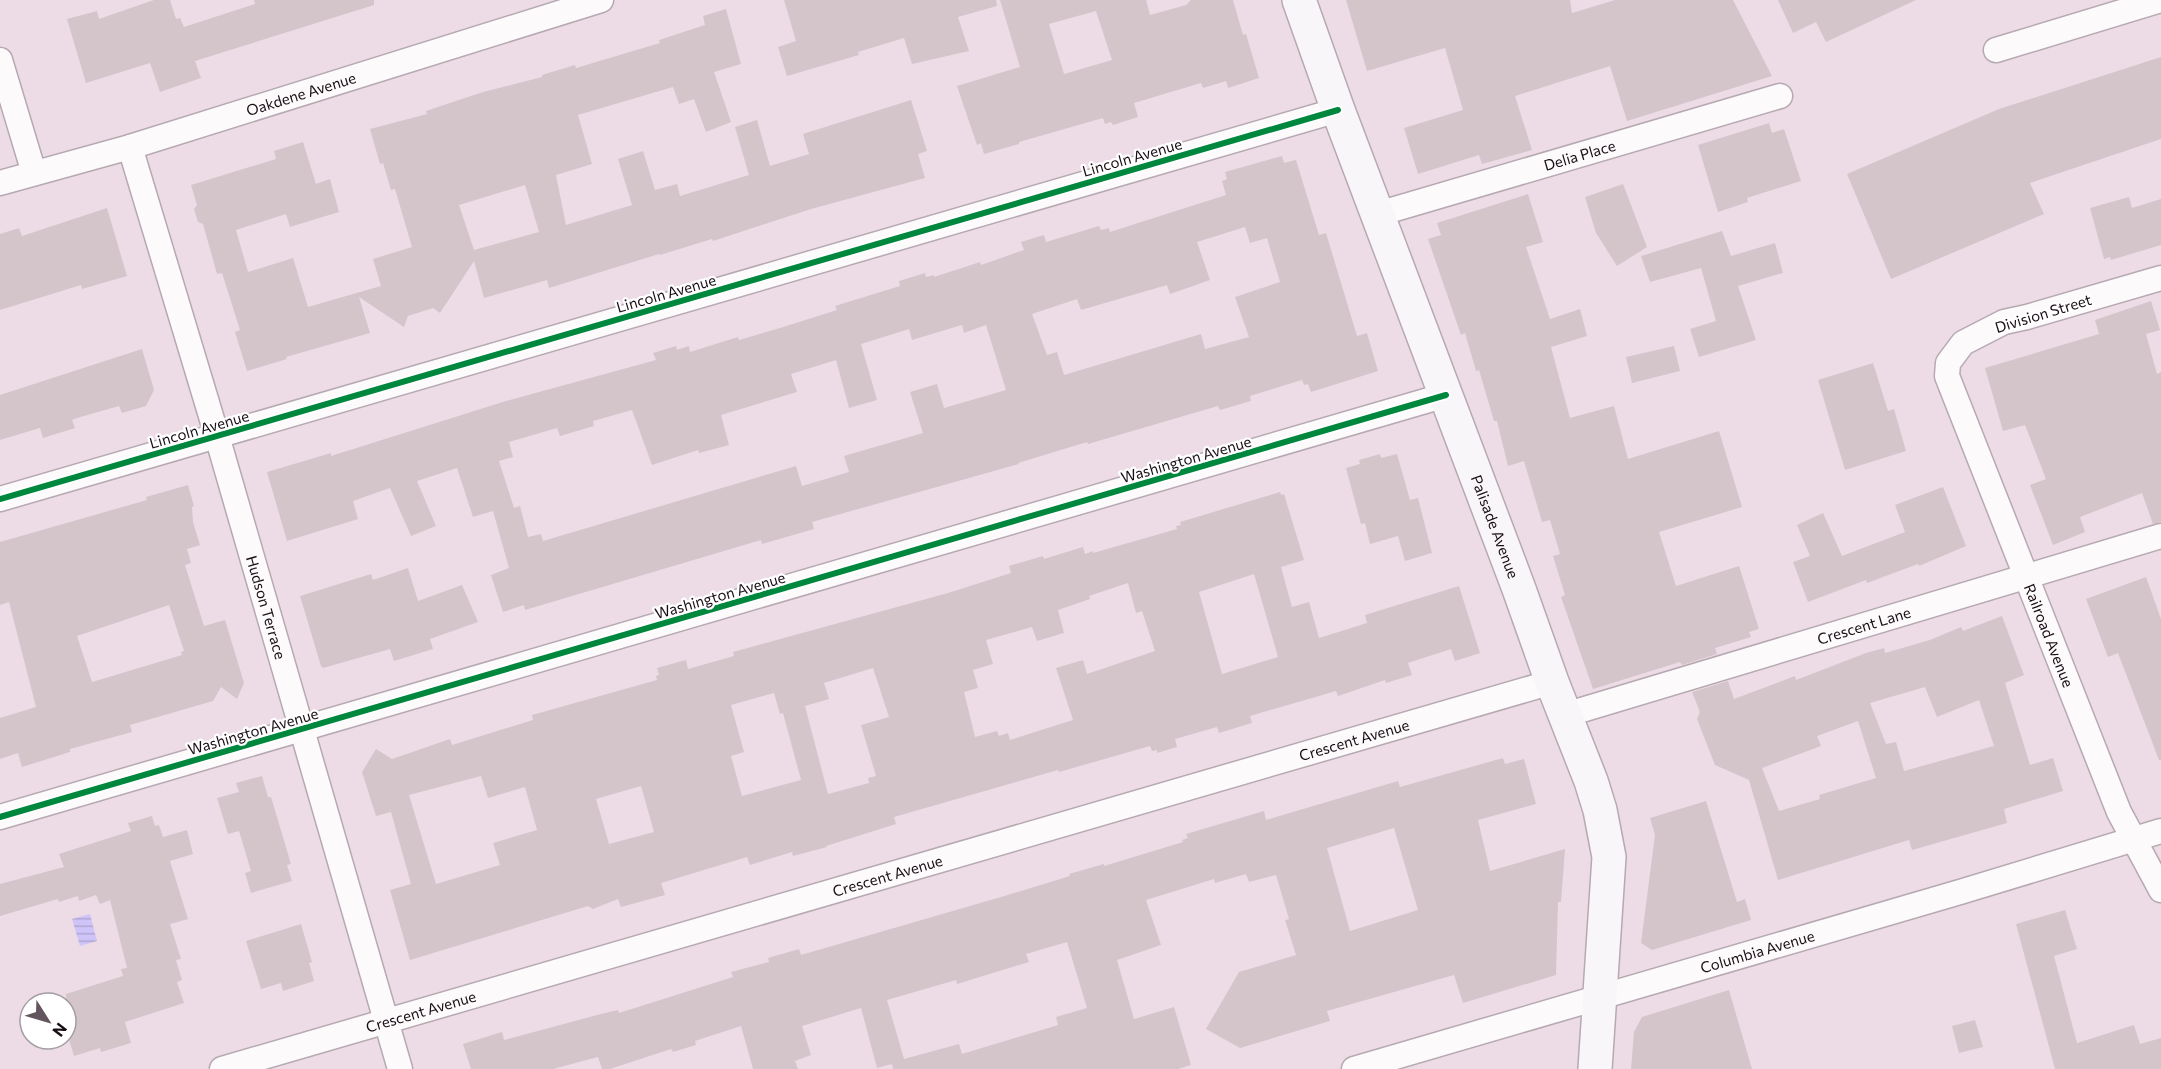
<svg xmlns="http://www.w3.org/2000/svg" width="2161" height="1069" font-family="Commissioner,sans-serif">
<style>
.water{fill:url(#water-rules)}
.building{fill:#d4c5ca;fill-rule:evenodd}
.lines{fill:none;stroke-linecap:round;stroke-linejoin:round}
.minor-casing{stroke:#b6a9b1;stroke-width:27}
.secondary-casing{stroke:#b6a9b1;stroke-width:36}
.minor{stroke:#fcfafb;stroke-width:24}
.secondary{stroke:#f9f6f9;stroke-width:33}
.cycleway-casing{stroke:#fff;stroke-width:10}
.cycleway{stroke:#00873e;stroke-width:6}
.labels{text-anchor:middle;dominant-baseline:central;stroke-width:4.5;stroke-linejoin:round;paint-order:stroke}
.street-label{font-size:15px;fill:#180d14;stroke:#fff}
</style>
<defs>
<pattern id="water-rules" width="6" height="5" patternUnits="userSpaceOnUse" patternTransform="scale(1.5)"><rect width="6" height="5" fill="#cec4f7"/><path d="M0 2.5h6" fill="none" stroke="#b0a7d3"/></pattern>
</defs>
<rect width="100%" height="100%" fill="#eddce6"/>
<path class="water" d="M90 914 97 941 80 946 72 919Z"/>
<path class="building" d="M154 0H170L176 19 180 18 184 27 255 4 254 0H374V5L195 61 201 78 160 92 150 63 86 83 67 19 97 11 99 19Z
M784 0H996L997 6 958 17 969 51 912 64 904 38 858 52 859 55 787 76 778 47 796 41Z
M1000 0H1146L1150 15 1186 5 1191 0H1233L1243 35 1246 34 1259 78 1228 88 1226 81 1203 88 1201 83 1134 103 1138 117 1113 125 1111 122 1105 124 1103 118 1019 142V144L984 154 981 143 977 145 957 86 1020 67ZM1096 11 1112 60 1064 74 1049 24Z
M1346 0H1570L1572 13 1615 0H1733L1772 76 1627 121 1610 66 1515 96 1532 150 1482 164 1479 155 1418 174 1404 128 1463 110 1445 48 1367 71Z
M1778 0H1916L1826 42 1816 22 1793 33Z
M726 9 741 64 714 72 731 122 706 132 694 99 679 104 673 87 578 115 592 164 556 175 566 225 632 205 618 159 643 151 655 190 677 184 680 196 749 175 735 127 757 120 770 166 809 154 803 134 911 100 927 151 918 154 925 178 811 209 713 241 712 239 660 255 659 254 549 288 547 280 484 298 474 261 440 313 433 308 408 316 404 327 359 297 370 333 286 357 287 359 247 371 235 332 240 330 222 273 217 274 203 224 198 222 194 209 197 205 191 185 276 159 274 151 303 142 316 184 330 179 339 212 290 227 286 214 236 230 248 272 293 258 308 307 381 286 373 259 412 247 395 189 391 190 383 163 380 164 370 129 427 114 426 111 483 92 542 77V75L575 65 576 68 660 43 659 40 705 25 703 16ZM525 185 539 232 474 250 459 205Z
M2161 57V139L2030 183 2044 214 1891 279 1847 174 1999 109Z
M1769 123 1772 133 1784 129 1801 181 1747 198 1748 202 1718 212 1698 145Z
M1282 156 1284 163 1296 160 1319 235 1326 233 1357 336 1367 333 1378 371 1311 392 1308 384 1304 385 1302 380 1250 396 1251 401 1220 410 1218 406 1088 444 1087 442 1018 463 1019 464 812 522 814 529 762 544 761 540 525 610 524 605 503 612 491 575 509 568 493 511 473 517 457 468 417 481 436 526 411 536 390 488 353 501 358 519 287 541 267 472 331 453V456L506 401 656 360 653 353 676 346 677 350 689 346 690 352 738 337 739 340 780 328 837 310 835 306 900 286 899 281 925 273 926 277 934 275V277L980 262 981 265 1024 250 1021 242 1044 235 1046 242 1099 226 1101 230 1109 228 1110 232 1182 209 1226 195 1222 181 1227 179 1225 172ZM1245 227 1250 243 1267 238 1280 282 1235 297 1249 337 1205 349 1201 334 1064 375 1057 352 1047 355 1032 314 1077 299 1081 310 1167 285 1170 294 1210 280 1197 242ZM962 325 964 333 986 325 1006 390 944 408 937 384 910 392 923 433 844 456 849 472 802 486 796 466 543 541 541 534 528 537 520 506 514 508 499 461 513 457 509 442 557 428 560 436 594 426 593 421 632 410 652 465 698 450 699 453 729 445 721 415 797 392 791 374 836 360 849 408 877 400 861 344 909 329 912 340Z
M1623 184 1647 247 1617 266 1596 233 1585 197Z
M1528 194 1543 242 1526 247 1550 319 1580 309 1587 336 1551 347 1570 418 1614 406 1628 459 1719 431 1742 507 1659 532 1676 586 1739 566 1759 629 1749 632 1751 637 1715 648 1717 654 1682 665 1680 662 1593 689 1561 597 1565 595 1553 556 1560 554 1550 520 1542 522 1524 461 1508 466 1497 421H1494L1479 370 1476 371 1465 333 1461 335 1428 239 1441 235 1437 223Z
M2129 197 2132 208 2161 199V245L2111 260 2110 257 2104 259 2090 208Z
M107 208 127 276 82 289 81 285 0 310V234L19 228 22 236Z
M1722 231 1731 256 1775 243 1783 273 1738 286 1756 340 1699 357 1690 329 1716 321 1701 268 1650 282 1641 256Z
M2151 301 2160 330 2146 334 2157 374 2161 372V522L2153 524 2142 493 2080 517 2085 532 2053 545 2030 485 2046 479 2025 425 2003 431 1985 368 2099 334 2095 320Z
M1674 346 1680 371 1632 383 1626 357Z
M142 349 154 390 146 406 122 413 119 406 77 418 72 420 75 428 43 438 40 428 0 440V395Z
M1873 363 1888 411 1894 409 1906 451 1845 470 1818 380Z
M1380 454 1381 458 1397 454 1410 500 1418 498 1432 553 1405 561 1398 536 1370 544 1365 523 1361 524 1346 468 1360 464 1359 460Z
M188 485 194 506 192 507 193 522 200 545 187 549 191 563 185 565 204 626 225 620 244 683 237 699 221 687 213 701 130 725 132 732 70 749V752L22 767 18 753 0 759V718L36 707 9 602 0 605V542L147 500 146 497ZM169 605 184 651 181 652 182 655 92 682 77 636Z
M1943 487 1966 546 1919 566 1918 564 1867 583 1866 580 1808 602 1793 562 1810 556 1797 525 1823 513 1842 556 1905 532 1895 505Z
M1280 492 1281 495 1284 494 1304 560 1281 567 1292 607 1309 602 1319 638 1367 623 1365 615 1459 586 1480 653 1455 661 1451 649 1408 663 1412 675 1386 683 1385 680 1338 696 1336 691 1250 716 1252 723 1219 733 1217 727 1175 739 1177 747 1157 753V750L1152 751 1150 746 1059 772 1058 770 894 817 896 824 826 846 827 847 793 856 792 852 750 865 747 857 661 883 665 895 621 907 618 899 593 909 588 906 410 960 390 890 411 884 391 812 376 816 362 772 376 749 392 759 450 739 452 745 533 720 532 715 657 680 656 676 659 675 657 668 686 660 688 669 734 656 733 652 948 593 1011 573 1009 566 1043 556 1044 559 1083 547 1085 554 1093 551V553L1177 529 1176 526 1181 525 1180 522ZM1254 574 1278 657 1222 674 1199 592ZM1128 583 1136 613 1142 611 1155 651 1087 674 1083 660 1056 668 1073 720 1010 740 1008 733 999 736 997 731 975 737 964 692 978 688 973 670 993 664 986 640 1032 627 1037 641 1064 633 1058 610 1090 599 1089 596ZM873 668 889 717 861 725 876 776 868 778 869 783 828 794 805 706 829 699 824 683ZM774 693 780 714 783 713 801 780 742 796 731 756 744 752 731 705ZM481 776 488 798 525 787 537 830 493 843 500 865 436 884 409 795ZM641 786 654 832 609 844 596 799Z
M408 568 418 601 462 585 478 622 430 639 433 649 394 661 390 649 323 668 321 666 300 596 371 574 373 580Z
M2146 577 2161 619V760H2159L2118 653 2108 657 2086 599Z
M2002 616 2024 675 2005 683 2030 765 2053 758 2063 791 2004 809 2007 823 1912 850 1909 840 1778 880 1749 780 1715 765 1697 719 1700 712 1692 692 1728 681 1734 699 1795 676 1796 680 1866 653 1884 648 1885 653 1930 640 1961 627 1963 631ZM1925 687 1937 717 1979 700 1994 746 1904 771 1896 742 1886 744 1870 703ZM1858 721 1876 778 1819 795 1820 799 1779 811 1762 768 1821 746 1817 736Z
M1503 758 1505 764 1524 759 1536 804 1478 820 1490 871 1565 849 1561 902H1558L1556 975 1463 1003 1454 975 1327 1011 1330 1021 1240 1048 1206 1029 1239 972 1296 955 1285 920 1289 919 1276 875 1249 882 1246 874 1215 883 1214 879 1146 900 1161 945 1117 960 1134 1019 1174 1007 1191 1065 1178 1069H893L892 1064 877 1068 861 1008 802 1026 811 1055 795 1061 798 1069H753L741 1026 695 1041 696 1045 673 1052 671 1049 610 1069H602L598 1057 553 1069H471L463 1044 502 1032 504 1040 601 1014 618 1010 619 1013 733 977 731 972 769 962 768 958 799 949 801 955 1001 897 1070 876 1069 874 1104 864V866L1183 842 1182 840 1188 838 1186 834 1264 811 1266 820 1398 781 1400 787ZM1394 828 1418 910 1350 931 1327 848ZM1067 942 1087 1008 1056 1017 1058 1025 962 1054 959 1044 904 1059 887 1000 956 980 957 984 1029 962 1026 954Z
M262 776 268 797H271L291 864 287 865 292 881 251 893 245 873 251 871 239 831 228 834 217 798 239 792 236 783Z
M1706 801 1737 902 1745 899 1751 920 1652 950 1641 943 1655 835 1650 818Z
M152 816 155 826 159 825 163 837 187 830 193 854 170 861 188 919 170 924 181 959 176 960 182 980 177 982 184 1003 125 1022 131 1043 101 1052 100 1048 74 1056 66 1030V994L123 976 121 969 127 968 110 900 100 904 96 895 79 901 78 896 59 902 58 899 0 916V884L64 867 59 854 131 831 128 823Z
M2065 910 2077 949 2054 956 2077 1043 2134 1025 2140 1044 2161 1038V1069H2055L2016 924Z
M301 924 312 962 309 963 314 981 283 991 281 983 261 989 246 941Z
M1729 990 1752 1069H1631L1634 1032 1642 1017Z
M1975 1020 1983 1047 1959 1053 1952 1026Z"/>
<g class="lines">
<g class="minor-casing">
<g id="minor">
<path d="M1996 50 2161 0"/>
<path d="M0 60 34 173"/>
<path id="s1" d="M130 147 217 436 400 1069"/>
<path id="s2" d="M0 183 130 147 601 0"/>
<path id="s3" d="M1378 214 1780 96"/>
<path id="s4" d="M2161 278 2027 317 2004 322 1963 343 1948 363 1947 376 2119 812 2161 890"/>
<path d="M0 499 1338 110"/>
<path id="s5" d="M1565 715 2161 536"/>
<path d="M0 817 1446 395"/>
<path id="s6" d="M222 1069 1552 682"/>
<path id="s7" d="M1354 1069 1960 892 2161 831"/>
</g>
</g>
<g class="secondary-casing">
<g id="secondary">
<path id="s8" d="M1299 0 1338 110 1519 589 1552 682 1591 781 1600 810 1609 857 1595 1069"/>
</g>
</g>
<use href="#minor" class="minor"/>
<use href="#secondary" class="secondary"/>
<g class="cycleway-casing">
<path id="cycleway" d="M0 499 1338 110
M0 817 1446 395"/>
</g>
<use href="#cycleway" class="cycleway"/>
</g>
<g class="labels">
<g class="street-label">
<text stroke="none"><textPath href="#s2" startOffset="314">Oakdene Avenue</textPath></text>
<text stroke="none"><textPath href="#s3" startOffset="210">Delia Place</textPath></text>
<text transform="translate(1132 157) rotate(-16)">Lincoln Avenue</text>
<text transform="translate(666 293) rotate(-16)">Lincoln Avenue</text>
<text transform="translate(2043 313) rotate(-17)">Division Street</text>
<text transform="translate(199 429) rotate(-16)">Lincoln Avenue</text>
<text transform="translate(1186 459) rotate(-16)">Washington Avenue</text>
<text stroke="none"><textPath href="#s8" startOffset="562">Palisade Avenue</textPath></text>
<text transform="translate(720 595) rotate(-16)">Washington Avenue</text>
<text stroke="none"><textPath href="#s1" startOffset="480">Hudson Terrace</textPath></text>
<text stroke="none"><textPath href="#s5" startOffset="312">Crescent Lane</textPath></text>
<text stroke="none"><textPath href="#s4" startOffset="526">Railroad Avenue</textPath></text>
<text transform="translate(253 731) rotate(-16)">Washington Avenue</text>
<text stroke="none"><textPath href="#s6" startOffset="1179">Crescent Avenue</textPath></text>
<text stroke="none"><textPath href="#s6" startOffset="693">Crescent Avenue</textPath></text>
<text stroke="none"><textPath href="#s7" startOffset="420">Columbia Avenue</textPath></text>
<text stroke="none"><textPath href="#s6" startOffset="207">Crescent Avenue</textPath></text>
</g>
</g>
<g transform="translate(48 1021) rotate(127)"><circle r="28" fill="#ffffff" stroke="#a39ea1" stroke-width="1.5"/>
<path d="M0-4.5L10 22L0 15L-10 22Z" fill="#63555e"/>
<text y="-9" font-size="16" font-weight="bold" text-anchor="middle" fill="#180d14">N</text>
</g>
</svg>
